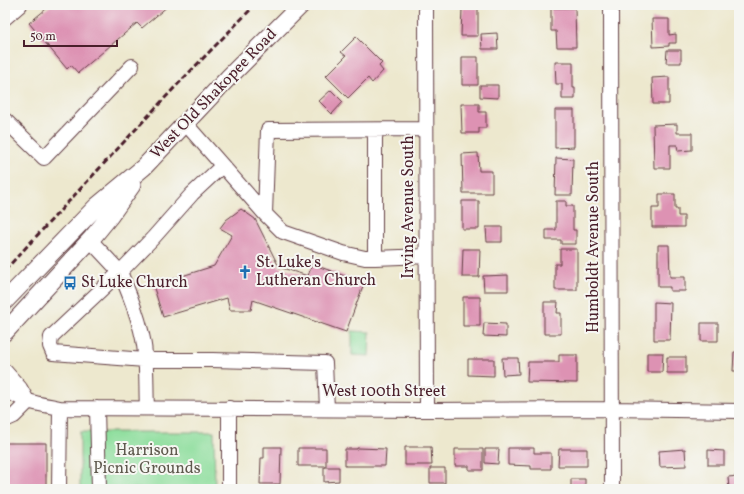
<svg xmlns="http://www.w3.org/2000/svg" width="744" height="494" font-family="Vollkorn,serif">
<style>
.green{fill:#8ede9d;stroke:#6c7e64}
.building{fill:#dd92b3}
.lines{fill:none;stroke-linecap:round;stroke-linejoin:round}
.minor-casing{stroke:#623d43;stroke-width:16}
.major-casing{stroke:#623d43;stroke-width:19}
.minor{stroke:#fff;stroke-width:14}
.major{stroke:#fff;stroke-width:17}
.rail{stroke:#4a1f2b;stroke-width:3;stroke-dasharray:6 3;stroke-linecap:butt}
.labels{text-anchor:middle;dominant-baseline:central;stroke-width:4;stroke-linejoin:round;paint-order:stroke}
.street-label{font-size:16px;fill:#4a1f2b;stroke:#f6f6f2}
.poi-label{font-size:16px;fill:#4a1f2b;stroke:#f6f6f2;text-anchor:start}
.park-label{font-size:16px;fill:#5e584d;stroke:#f6f6f2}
</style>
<rect width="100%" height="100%" fill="#f6f6f2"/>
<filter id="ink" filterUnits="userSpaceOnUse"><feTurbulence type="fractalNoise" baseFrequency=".025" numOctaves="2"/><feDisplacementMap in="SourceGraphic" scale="8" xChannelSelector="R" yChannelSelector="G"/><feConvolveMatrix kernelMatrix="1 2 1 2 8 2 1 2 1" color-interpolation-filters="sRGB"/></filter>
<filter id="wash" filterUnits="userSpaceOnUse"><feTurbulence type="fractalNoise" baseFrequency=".012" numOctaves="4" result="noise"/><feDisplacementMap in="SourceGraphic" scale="16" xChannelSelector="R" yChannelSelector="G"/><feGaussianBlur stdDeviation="0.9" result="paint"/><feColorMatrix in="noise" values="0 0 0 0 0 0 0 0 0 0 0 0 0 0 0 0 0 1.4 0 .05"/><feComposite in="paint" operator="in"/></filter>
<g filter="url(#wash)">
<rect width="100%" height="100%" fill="#ede8ce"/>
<path class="green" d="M352 331 370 332 369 356 352 355Z
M80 432H214L215 489H80Z"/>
<g id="blocks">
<path class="building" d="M51 5H169L142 28 137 23 78 73 71 65 67 69 29 23Z
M462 8H478V36H461Z
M551 8H575L576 47H557L556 31H551Z
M652 19H669V35L676 34V43H669V46L653 47Z
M497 33 498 49H482L481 34Z
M356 37 382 63 379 66 383 71 372 83 368 78 348 98 326 76 346 56 341 52Z
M667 50H681V63H666Z
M462 57H478V85H462Z
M555 62H573V88H575V99H562V84H556Z
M669 77V104H653L652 78Z
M480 85H498V98L480 97Z
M331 90 343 102 332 114 319 101Z
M461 104H479V112H486V128H479V133H462Z
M555 110H574V147L555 148Z
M677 124V133H692V150L678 151 677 145H670V168H654L653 125Z
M478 153 479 171H492V193H463L462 154Z
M556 158 573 159 572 195H555Z
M659 194H675V209H678V216H684V227H652V208H659Z
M462 201H479V229H462Z
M556 201H566V206H573V230H576V244H561V240H546V230H556Z
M241 209 255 219 279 267 308 276 312 264 364 283 346 332 253 300 251 310H230L227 298 163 317 153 285 214 266 232 235 220 228 226 220Z
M486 227H502V242H487Z
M658 245H669L670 277H685V291H670V287H658Z
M463 249H480L479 277H462Z
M560 249H577V290H555V264H560Z
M508 275V291H484L483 276Z
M463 297H480V326H463Z
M544 302H558L557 313H561V334H544Z
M654 302 671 303 670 340H654Z
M484 323 506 324V337L483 336Z
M701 323H718V341H701Z
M734 352H739V371H733Z
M647 353H663L662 372H647Z
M559 355H577V383L527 382 528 362H559Z
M667 357H686V373H667Z
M502 358H518L519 374 503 375Z
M468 359H494V376L468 375Z
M5 443H46V489H5Z
M264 447H281L280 484H260L261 458H264Z
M405 447H431L432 465H405Z
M736 447H739V464H737Z
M298 448H326V466H298Z
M357 448 386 449 385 466H345V449H357Z
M508 448H534V453H551V469H531V466L508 465Z
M455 449H483V470H469V466H455Z
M485 449H499L498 464 485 463Z
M559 449H587V466H558Z
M685 449 686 466 660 467 659 451Z
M708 450 724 451V465H708Z
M324 467H339V481L324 482Z
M430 468H445V483H430Z
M739 476V489H729L728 477Z
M571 479H585V489H571Z"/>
</g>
</g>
<g filter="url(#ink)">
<use href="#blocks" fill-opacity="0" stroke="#623d43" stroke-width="1"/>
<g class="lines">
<g class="minor-casing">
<path id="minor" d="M426 5 427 410
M611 5 612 489
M5 18 20 5
M5 120 44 158 132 66
M185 123 265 214
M375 130V258L426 256
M90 240 120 272 153 238 192 194 222 166
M375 258H365L343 253 283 232 265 214 268 130 426 129
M5 371 20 388 28 402
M5 388C20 402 40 404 60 408L427 410 611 409 739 411
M97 408 99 489
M147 408C146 391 147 373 145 355 144 330 130 295 120 272L51 337 50 346 53 353 145 360H212L325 363 327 409
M229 408V489
M5 420 14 416 28 402
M59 489 60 408"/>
</g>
<g class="major-casing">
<path id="major" d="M5 301 97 206 144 167 228 78 301 5
M5 332 92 238 110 216 132 185"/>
</g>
<use href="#minor" class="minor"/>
<use href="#major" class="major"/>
<path class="rail" d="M5 270 176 86 255 5"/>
</g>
</g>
<defs>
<g id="church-bare" transform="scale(1.08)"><path d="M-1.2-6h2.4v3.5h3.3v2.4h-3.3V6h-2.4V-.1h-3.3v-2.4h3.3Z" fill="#1f6fb2" stroke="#f6f6f2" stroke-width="2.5" paint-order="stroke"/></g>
<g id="bus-bare" transform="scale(1.08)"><path d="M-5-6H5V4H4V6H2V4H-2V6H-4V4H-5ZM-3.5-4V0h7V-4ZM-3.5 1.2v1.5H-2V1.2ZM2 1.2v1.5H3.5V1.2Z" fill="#1f6fb2" stroke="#f6f6f2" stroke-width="2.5" paint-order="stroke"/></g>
</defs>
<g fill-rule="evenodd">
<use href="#church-bare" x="245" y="272"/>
<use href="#bus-bare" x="70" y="283"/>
</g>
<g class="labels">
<g class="street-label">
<text transform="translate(214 94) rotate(-46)">West Old Shakopee Road</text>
<text transform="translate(409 207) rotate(-90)">Irving Avenue South</text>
<text transform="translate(594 247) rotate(-90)">Humboldt Avenue South</text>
<text x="384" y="392">West 100th Street</text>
</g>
<g class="poi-label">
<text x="256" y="263">St. Luke's<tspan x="256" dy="18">Lutheran Church</tspan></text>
<text x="81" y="283">St Luke Church</text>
</g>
<g class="park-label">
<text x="147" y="451">Harrison<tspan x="147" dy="18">Picnic Grounds</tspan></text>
</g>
</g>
<rect width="744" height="494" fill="none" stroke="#f6f6f2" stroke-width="20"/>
<path d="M24 40v6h93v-6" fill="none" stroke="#4a1f2b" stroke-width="2"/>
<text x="30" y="40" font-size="12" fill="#4a1f2b" stroke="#f6f6f2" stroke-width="3" paint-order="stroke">50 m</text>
</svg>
